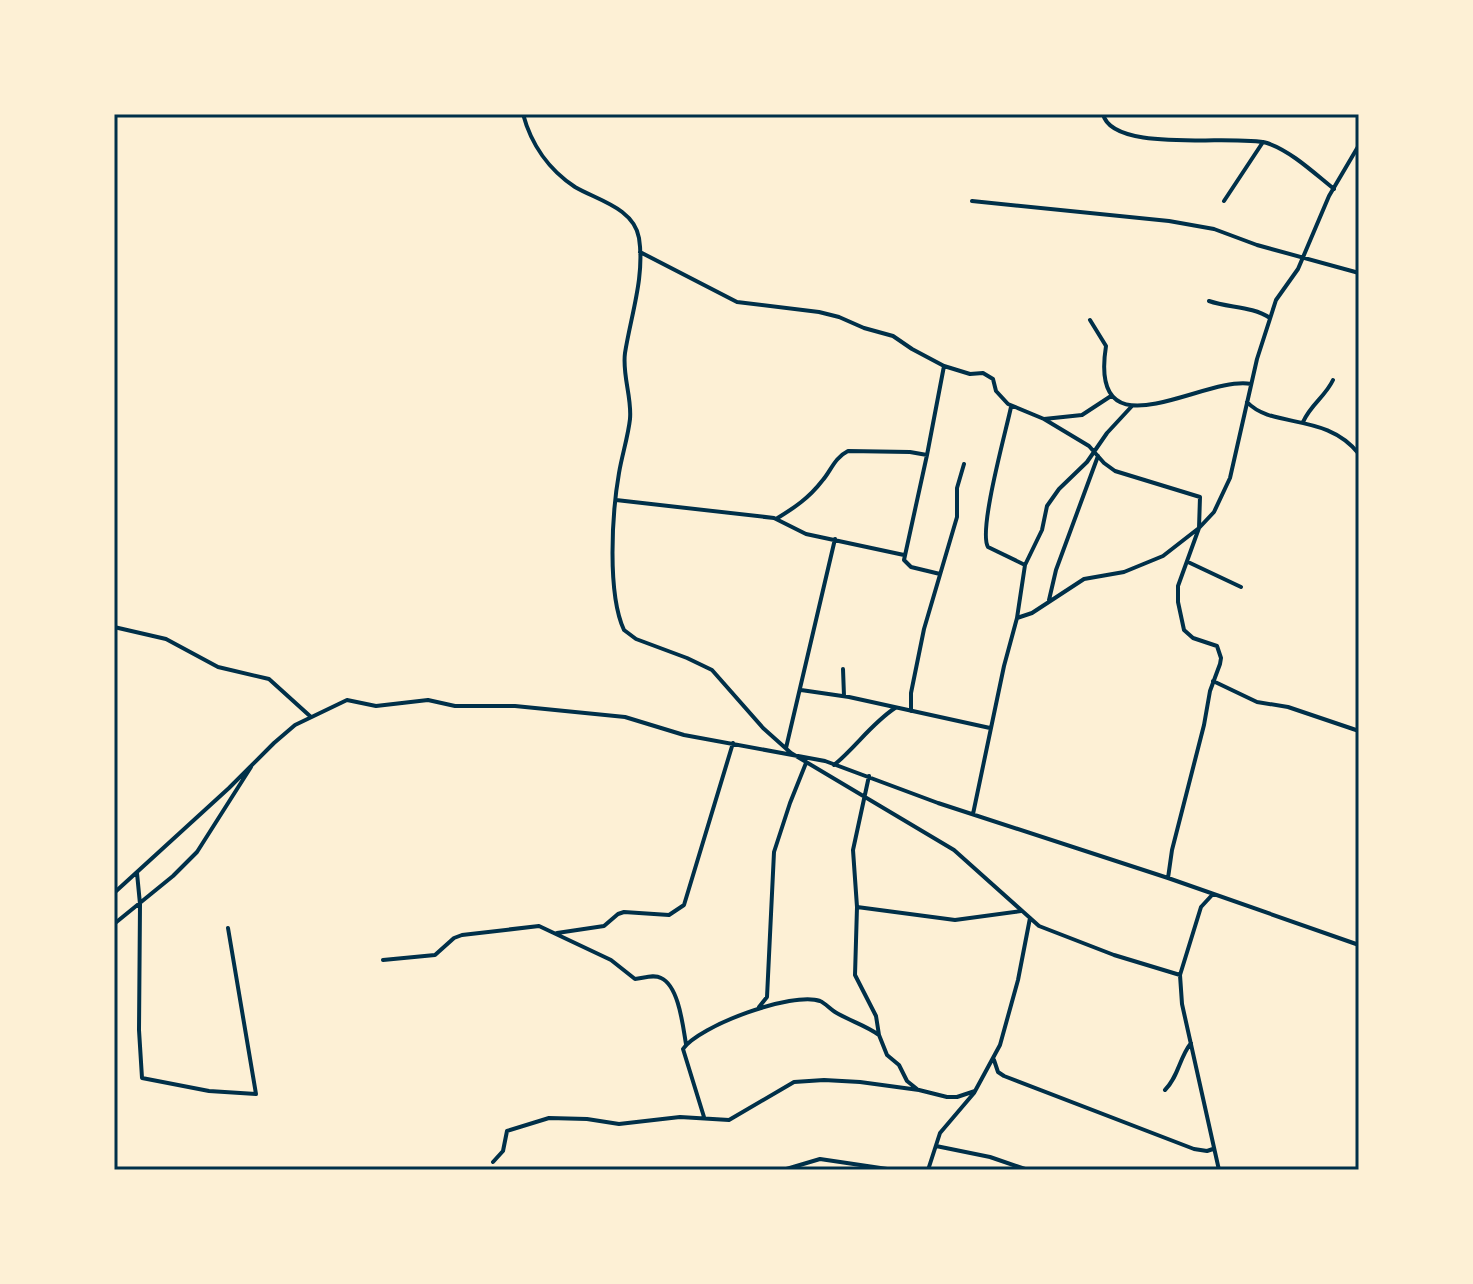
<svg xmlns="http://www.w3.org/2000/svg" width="1473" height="1284" font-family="'Golos Text',sans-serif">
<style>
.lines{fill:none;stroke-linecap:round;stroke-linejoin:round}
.minor{stroke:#003049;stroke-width:4}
.neatline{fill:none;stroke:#003049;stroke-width:3}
</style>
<rect width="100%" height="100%" fill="#fdf0d5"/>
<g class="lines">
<path class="minor" d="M523 114C531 144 549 170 575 187 597 200 634 208 639 238 645 276 631 315 625 353 622 375 632 397 630 419 628 437 622 455 619 473 612 513 607 593 624 630L636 639 687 658 712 670 763 728 791 753 954 850 1039 926 1114 955 1180 975
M1103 114C1112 154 1235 134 1267 143 1291 151 1314 173 1334 189
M972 201 1169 221 1214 229 1257 245 1359 273
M1224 201 1263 142
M640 252 737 302 819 312 839 317 864 328 893 336 912 349 944 366 970 374 983 373 993 379 996 391 1008 404 1044 419 1089 446 1104 463 1115 471 1200 497 1199 528 1163 556 1124 572 1084 579 1032 613 1017 618
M1209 301C1229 308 1252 306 1270 318
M1090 320 1106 346C1088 459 1203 375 1251 384
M1247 402C1272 429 1326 412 1359 454
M1011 407C1006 431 978 531 988 547L1025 565
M1044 419 1082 415 1111 396
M1303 422C1311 404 1325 397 1333 380
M616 500 774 518 806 534 904 555
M776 519C794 508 809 498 822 481 831 471 834 458 848 451L910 452 927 455
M1188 562 1241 587
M940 574 911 567 904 560 927 455 944 366
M1049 600 1056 570 1098 456
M114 627 166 639 218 667 269 679 311 717
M843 669 844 696
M1213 681 1257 702 1288 707 1359 731
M801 690 849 697 990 728
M911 711V693L924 629 957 517V488L964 464
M786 748 835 539
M834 765C856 747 871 724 895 708
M869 776 853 850 857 907 855 975 876 1016 879 1035 887 1055 899 1065 907 1081 917 1089
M973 814 1004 666 1017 618 1025 565 1042 530 1047 506 1059 489 1087 462 1107 433 1132 406
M137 873 140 904 139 1030 142 1078 209 1091 256 1094 228 928
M1168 878 1172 850 1204 725 1210 691 1220 664 1221 658 1217 646 1193 638 1184 630 1178 602V586L1199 528 1214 512 1230 478 1257 359 1276 300 1298 269 1329 196 1359 145
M114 893 229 788 274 743 295 725 347 700 376 706 428 700 455 706H515L625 717 684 735 825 761 938 803 1168 878 1359 945
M1213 894 1201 907 1180 975 1182 1004 1219 1170
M857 907 955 920 1021 911
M114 924 173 876 197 852 251 767
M557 933 604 926 618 914 624 912 669 915 684 905 733 743
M383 960 435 955 454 938 462 935 539 926 611 960 635 979C644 978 654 974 661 978 679 986 683 1027 686 1044
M759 1007 767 997 774 852 790 803 806 763
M994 1060 998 1072 1004 1076 1194 1149 1207 1151 1213 1149
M1165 1090C1179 1076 1179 1058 1191 1043
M704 1117 683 1049C698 1026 793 991 820 1001 825 1003 830 1009 835 1012 850 1021 865 1025 879 1035
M936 1146 990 1157 1028 1170
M493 1162 503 1151 507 1131 549 1118 587 1119 619 1124 680 1117 729 1120 794 1082 824 1080 860 1082 919 1090 947 1097H957L975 1091
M783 1170 820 1159 894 1170
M928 1170 940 1133 974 1093 1000 1045 1018 980 1030 918"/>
</g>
<rect width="1473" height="1284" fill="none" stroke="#fdf0d5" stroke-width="232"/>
<rect x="116" y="116" width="1241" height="1052" class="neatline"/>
</svg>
